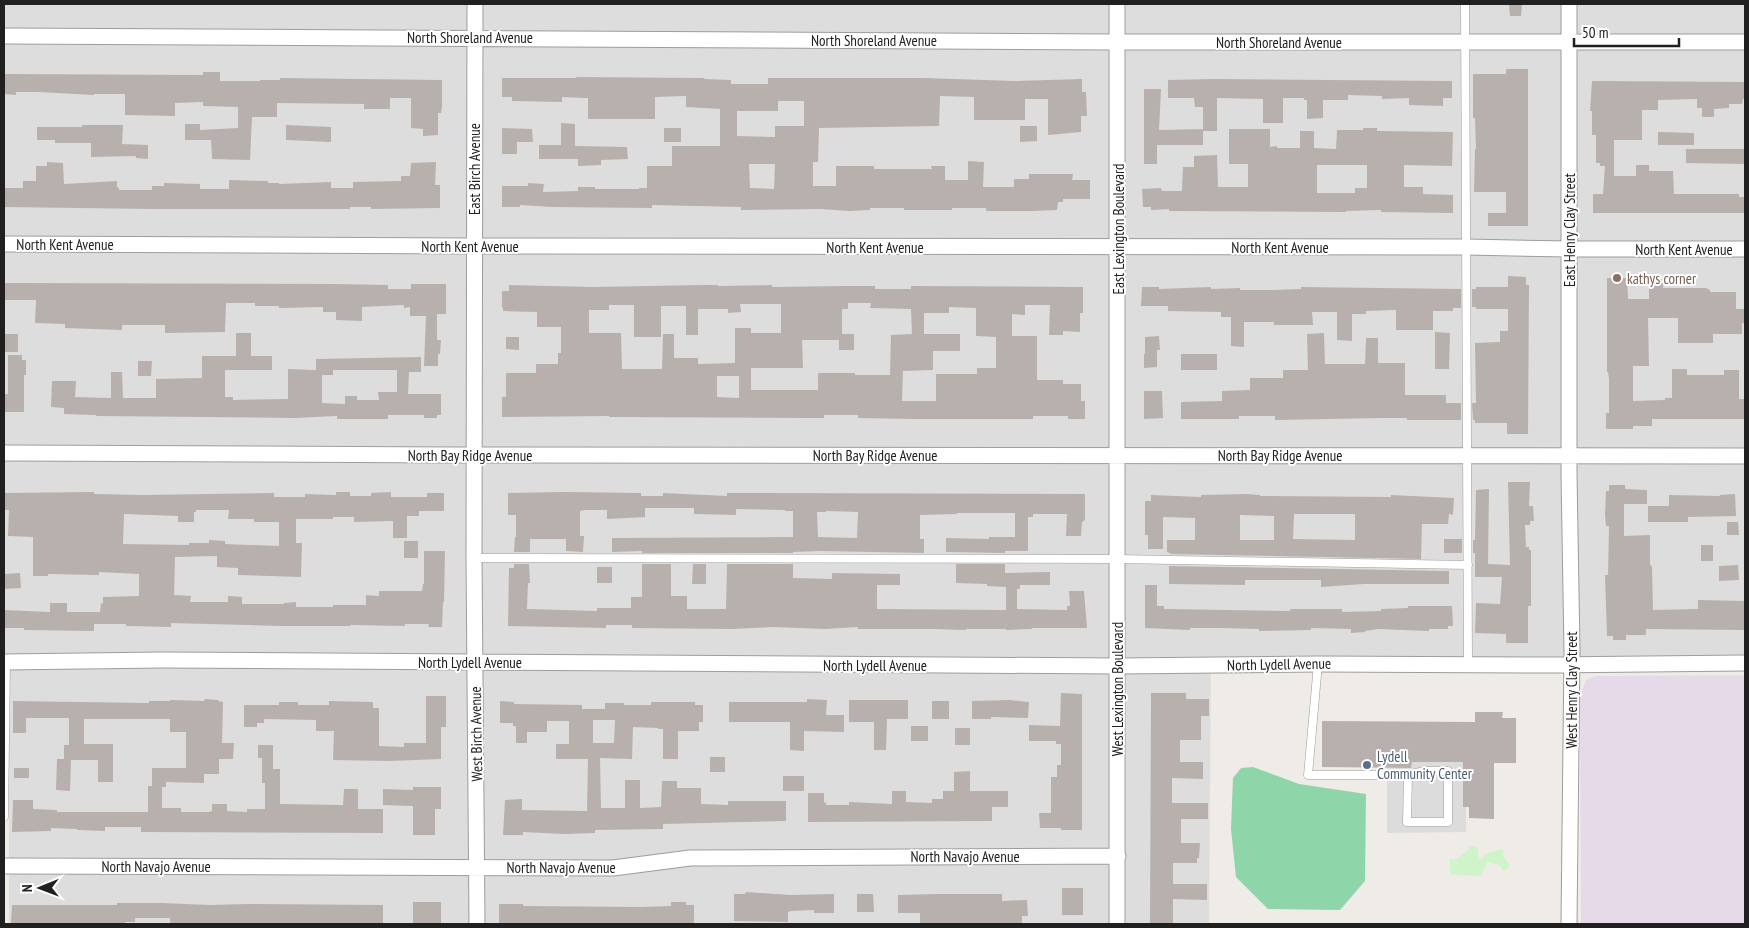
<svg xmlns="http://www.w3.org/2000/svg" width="1749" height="928" font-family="'PT Sans Narrow',sans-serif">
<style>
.residential{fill:#dedddd}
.industrial{fill:#e7dae8}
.park{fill:#d0f4ca}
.pitch{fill:#8fd5aa}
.parking{fill:#dcdcdc}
.building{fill:#b8b0ad;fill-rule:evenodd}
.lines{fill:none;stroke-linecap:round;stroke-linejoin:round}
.lane-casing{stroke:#9d9d9d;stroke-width:9}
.street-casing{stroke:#9d9d9d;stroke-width:17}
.lane{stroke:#fff;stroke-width:8}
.street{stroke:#fff;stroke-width:15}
.education-dot{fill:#8d6e63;stroke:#fff;stroke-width:2}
.service-dot{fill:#5c6f8a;stroke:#fff;stroke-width:2}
.labels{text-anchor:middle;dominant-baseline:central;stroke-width:4;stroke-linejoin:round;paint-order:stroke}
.street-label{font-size:15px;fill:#202020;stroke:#fff}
.education-label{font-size:15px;fill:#785e54;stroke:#fff;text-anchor:start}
.service-label{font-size:15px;fill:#4e5e75;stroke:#fff;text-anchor:start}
</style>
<rect width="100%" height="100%" fill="#efebe7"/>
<path class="residential" d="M4 4H1745V657L1211 658 1209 924H9V656L4 655Z"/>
<path class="industrial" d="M1745 675V924H1581L1580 697 1586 680 1595 676Z"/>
<path class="park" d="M1469 846 1477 847 1479 859H1483L1485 854 1498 850H1503V857L1509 864V867L1504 871 1499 865 1487 862 1484 871 1480 876 1450 874V859H1457L1469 849Z"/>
<path class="pitch" d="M1253 767 1299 784 1366 794 1365 881 1340 910 1268 909 1236 877 1231 829 1233 778 1241 768Z"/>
<path class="parking" d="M1412 762H1463V806L1466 807V832L1387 833V768H1411Z"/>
<path class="building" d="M1509 4H1522L1521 16H1510Z
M1506 69H1528V226H1488V213H1506V192H1474L1475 149H1476L1475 118H1473V74H1506Z
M203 72H220V81H260V80H280V78L442 80V107L441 113H438V135L423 136V129L411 128V98H390V109H364V104L277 103V117H252L250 160 212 159 211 140H185V124H200V130L238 128V107L203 106V102L175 103V116L125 115V94H94V95L38 92H16V95L4 94V74L203 75Z
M576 77 704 78V79L731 80V84H768V78H923L1015 81 1082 79V92H1086L1087 116H1081V132L1048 135V99H1025V120H974V97L940 96 939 126 819 128 818 162H813V186H836V166H874V169H932L931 166H945V180H968V161L984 162 983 187H1014V179H1029V174H1073L1072 180H1090V199H1063V202H1058L1057 210 1032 211H986V208H952V210H904V208H870V210L849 211 821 209 741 210V207L652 205V208L551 207 520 205V207H502V186H528V183L544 184 543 192 578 191V187H595V189H639V188H647V166H672V146H720V109L686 107V96L655 97V119H588V98H584L562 97V102L512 101V97H502V78H576ZM778 101H804V126H775V137L737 136V111H778ZM749 164H775L774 189 750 188Z
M1214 79 1452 81V98H1443V106L1409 105V98L1382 99V96L1348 95V100H1323V118L1307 119V100H1304V98H1283V123H1263V99L1217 98V131H1203V107H1195L1194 98H1168V80Z
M1592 81 1745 82V99H1743L1742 104H1729V108L1714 109V117H1702V108H1697V99L1658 100V110H1642V140H1614V176H1636V165H1649V171H1673L1674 194H1739V197H1745V213H1593V194H1603L1605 166H1600V163H1596V135H1592V111H1590Z
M1144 89H1161L1159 130 1203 129V145H1157V164H1144Z
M561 123 575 124V146L627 147 628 159 601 160V165L578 166V159H539V145H561Z
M82 125H123L122 144 148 145V159L136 158V156L91 157V143H55V140H37V127H82Z
M286 125 331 127V142L286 140Z
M1020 126H1037V141L1020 142Z
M502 128 532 129 533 142H517V154H502Z
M664 128H681V142H664Z
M1363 128H1377V131L1453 132 1452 166 1404 165V187H1423V194L1453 195V213L1381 212V210L1346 211V212L1169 211V209L1151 210V207H1143L1142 189 1161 188 1162 191H1182L1183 167H1194V156L1217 155 1218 187H1248V164H1229V129H1270V147L1277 146V148H1300V131H1314V148L1336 149 1337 130H1363ZM1317 165H1367V188H1355V193H1317Z
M1658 132 1694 133V145H1658Z
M1686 149H1745V164L1686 163Z
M47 162 63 163 64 184 117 181V187L119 188V190H152V186H164V183L200 184V189H229V180L268 181V183H279V184L331 182V188H353V182L401 181V176H410L411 163 436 162 435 185H440V208L371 209V207H350V209H152L4 207V188H23V181H36V166H47Z
M1508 276 1526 277V285H1529L1528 434H1507V423H1475V420H1473L1472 403H1476L1475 343 1500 342V331H1508V309H1476V307H1472V289H1476V287H1508Z
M1607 278H1627L1628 299H1649V279H1663V288H1706L1710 290V292H1736V309H1745V323H1742V334H1713V343H1678V318H1648L1649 366H1633V401L1665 400V398H1672V369H1687V375H1724V370H1739V399H1745V419H1652V426H1633V429H1606V413H1609V379L1608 372H1607Z
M4 283 336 284 388 285V289H411V284H446V314H437V340H441L440 354H438V366H424L426 316H410V307L404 308V305L362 307V321L336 320V312H323V307L279 308V306H255V303H226L225 332 165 333V325H122V330L65 328V324L35 323 36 300H4Z
M509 285 593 287 701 285H718V286L772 285V287L845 286H875V289H911V286L1083 287V313H1080V332L1063 331V335H1049L1050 305H1025V315L1012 314V336H1037V380H1063V384H1081V401H1085V419H1068V416H1033V419H912L858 418V415H824V418H807L609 417V416L502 417V397H506V373H536V364H558V353H561V327H537V312L503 311V308L502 307V291H509ZM848 303H871L870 308 911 309 912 334 891 335 890 375H855V373H818V390H751V368H803L802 340H839V350H854V334H842V309H848ZM740 304H781V333H751V328H735V363L698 364V358H674V334H663L662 369H622L621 333H589V310H609V305H634V337H661V306H686V335H698V309H728V313L741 312ZM949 307 976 308V336L996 337V368H977V374H936V401H902L903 371 933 370V351H960V334H924V313H949ZM717 376H739V398L717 397Z
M1142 287H1159V289L1211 287V289L1240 288V290H1274L1301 289V287L1461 289V308H1453V311H1433V330H1396V310L1366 311V314H1352V341L1337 340V312H1312L1313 325H1274V322H1244V347L1231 346V317H1221V312L1168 311V306H1141Z
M1435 332 1450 333 1449 369H1435Z
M236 333H251V356H272V370H225V397H233V400L288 399V369L316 370V359L421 357V372H409L408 394H441V415H437V418H424V415H388V419H337V416L294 418 96 416V415L64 414V408L51 407 52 381H76L75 397 111 398V372H122L123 398H156V379L202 378V356H236ZM333 370H397V392H378L379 400H357V396H345V404L322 403V375H333Z
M1324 333 1325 364H1365L1366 338H1378V363H1405V395H1446V403H1461V420H1407V418H1381L1275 420V416H1239V419H1181V402L1222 401V391L1250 390V378H1283V370H1308L1307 334Z
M4 334H18V352H4Z
M1159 336 1160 350H1157V367L1144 368V354H1145V337Z
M506 337H519V350L506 349Z
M1181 354H1217V370H1181Z
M8 355H22V360H26V375H24V412H4V394H8Z
M138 361H152L151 376H138Z
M1144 391H1162L1163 418 1144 419Z
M1508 482H1530L1529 506H1533L1534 521H1530V525H1525L1526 547H1529V550H1531V606H1528V643H1506V634L1475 633 1476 603 1500 604 1502 577H1475V553H1473V540H1475L1476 490 1489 489 1488 564 1510 565Z
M1609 485H1625V489L1647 490V504H1624V536L1650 535V564L1652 567 1653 610 1698 609V600L1745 601V630L1646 629V635H1626V640H1613V636H1607L1605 575H1608L1609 526H1606L1605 515 1606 491H1609Z
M94 492V494L144 495 274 493V497H305V494L336 495V492H350V496H371V493L391 492V497H427V493H444V511H419V516H407V538H393V521L354 522V517H333V519H296V543H302L301 577 238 575V568L217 567V556L175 557 174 595 191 596 190 602H228V596L242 597V604H284V603L296 602V607H333V605H366V595L379 596V591H422L423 584H424V551H445L444 602H443L442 627H428L429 624H405V626L350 625V626H279L171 623V627L126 626V624H94V631L24 630V628H4V610L50 612V603H67V612H100L101 603 103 604V597L139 596V574L99 572V575L48 574V576H33V537L8 536 9 510H4V493ZM196 510H229L228 519H254V522H279V546L225 544V541L209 540V543H189V545L123 544 124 514 178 516V522H194V512H196Z
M565 492 641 493V496H663V493L727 496V493L1085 494V520L1082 522 1081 536H1066L1067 514H1033V517H1028V551H1005V553L946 552V538L989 539V537H1015V513H957V514L920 515V539H924V553L820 551 793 552V553H642V551L612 552V538L793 537V511H785V510L736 509V515L694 514V508H645V517L607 519V510H585L580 511V536H584L583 552 566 551V539H530V552H514L515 537H516V515H508V493ZM826 511 858 512 857 538 818 537 817 512H826Z
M1735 494 1736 516 1688 517V522H1648V506H1669V495L1720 496V495Z
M1151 495 1201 497V495L1247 494 1260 495V496L1391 497V495L1454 498 1453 515 1449 514 1448 524H1422L1421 559 1170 554V553L1167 552V540H1195V518L1163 517V549H1148V535H1145V501H1151ZM1294 514H1355V540L1293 539ZM1240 515 1274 516V540H1240Z
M1727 522H1738L1739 535H1727Z
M1444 539H1462V553H1444Z
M404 541H418V558H404Z
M1701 545H1713V561H1701Z
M514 564H529L530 583H528L527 609 597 611V608H631V597H642V564H671V596H687V609H726L727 564H793V578L832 579V573L900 574V585H877V609L1006 610V587L987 586V584L956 583V564H1005V573L1050 572V585H1020V589H1017V609L1067 610V606H1070L1069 591H1084L1087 628H1032V629L1006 630V629H966V630L934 629H858V627L825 629 773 627 732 629 632 628V625H606V628L508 626 509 568H514Z
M693 564H706V584H692Z
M1738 565 1739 580 1719 581V566Z
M1169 566 1449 571V584H1364L1321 587V580H1245V585L1169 584Z
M597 567H612V583H597Z
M20 573 21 588 4 589V574Z
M1145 585H1157V606H1164V609L1290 611V609H1342V612L1381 611V609L1408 608V606H1452L1453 626H1448V629H1429V631L1378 629 1365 631V632L1351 633V629L1311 628V630L1259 631V629L1220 628H1190V630L1145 628Z
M1061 693 1082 694V830H1061V828H1040L1039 813H1051V777H1057V765H1061V744H1056V741H1029V725L1060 726Z
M1151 693H1186V699H1209V716H1201V740H1180V762H1203V779L1172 778V803H1208V819H1181V843H1200L1199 858H1197V863H1173V884H1207V900L1173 899V923H1150Z
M426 696H446V727H441V759L389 761 333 760 334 731H316V720L264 719V723H257V727H244V705H279V702H298V705H329V701L373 702V708H379V746L404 747V743H426Z
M205 699 218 700V701L223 702 222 743H234L233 759H219V774H204V783L166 782V787H162V808H181V812H209L212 811V804H227V811L247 812V809H265V783H262V758H258V745H273V769H280V804L343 805 344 789H358V809H383V833L141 832V827H105V831L77 830V829L51 828V831L12 832 13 800H33V809L57 810V812H148V786H152V768H186V732H170V719H84V744H113V782H98V760H71L70 791 56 790 57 759H64V745H69V718H26V733H13V701L149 703V701H170V700L204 701Z
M807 699 827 700 826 715H844V732L804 731V751L790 750V722H729V702H807Z
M849 700H908V719H887L886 750H874V722H849Z
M1009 700 1029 702 1028 718 991 717V719H972V701Z
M500 701 514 702V704L582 705V709H605V703H624V705H651V702H695V705H703V722H699V731H678V759H663V729H658V728L633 727 632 759 600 758 601 808H625V780H640V808L661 807 662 781H677V788H701V804L728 805V801H786V821L663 824V829L595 830V833L563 834 523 832V835H503L505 800 522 799V810L587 811 588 759H556V744H569V721H547V732H527V743H516V726H513V723H500ZM593 720H615L614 743H593Z
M932 701H949V719H932Z
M1475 712H1503L1502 718H1516V763H1494V819L1469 818V807H1463V762H1412L1411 768 1322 767V721L1475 722Z
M911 726H928V741H911Z
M955 728H970V745H955Z
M710 757H725V772H710Z
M14 768H29V778H14Z
M970 771V791H1008V807H992V821L808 822V793H824V803L826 802V805H849V802L892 804V791H906V802L932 803V799H943V791H954V772Z
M783 776H804V791H783Z
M413 787H441V809H435V835H413V806L383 805V789L413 790Z
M1062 888H1083V915H1062Z
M746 892 790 895 834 894V913H814V910L791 911 788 912V922L734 921V894H745Z
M857 894H873L874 912H857Z
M937 894H1002V901L1027 900 1028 916H1022V924H920V913H898V895Z
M413 902H441V924H413Z
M671 902H686V905H694V924H499V904H523V906L641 907 671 906Z
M117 903H162L210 905 248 904 383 905V924H170V918H135V922H125V924H11L12 905H117Z"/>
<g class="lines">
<g class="lane-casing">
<path id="lane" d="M1465 4 1468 664
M474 558 1117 559 1468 565
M1318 664 1308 775H1408L1423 771H1448V822H1407L1408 775
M4 817 6 662"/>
</g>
<g class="street-casing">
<path id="street" d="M475 4 474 558 477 924
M1117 4V924
M1569 4V474L1572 651 1569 924
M4 36 1117 42H1745
M4 244 474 246 1466 247 1569 249H1745
M4 453 454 455 1745 456
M4 662 162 660 1117 666 1318 664 1548 665 1745 663
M4 866 613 868 690 858 1118 856"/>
</g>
<use href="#lane" class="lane"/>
<use href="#street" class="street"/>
</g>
<circle class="education-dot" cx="1617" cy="278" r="5"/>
<circle class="service-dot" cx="1367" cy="765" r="5"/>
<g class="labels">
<g class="street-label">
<text x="470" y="37">North Shoreland Avenue</text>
<text x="874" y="40">North Shoreland Avenue</text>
<text x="1279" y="42">North Shoreland Avenue</text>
<text transform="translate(474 169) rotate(-90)">East Birch Avenue</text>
<text transform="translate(1118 229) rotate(-90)">East Lexington Boulevard</text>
<text transform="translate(1569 230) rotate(-90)">East Henry Clay Street</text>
<text x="65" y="244">North Kent Avenue</text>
<text x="470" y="246">North Kent Avenue</text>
<text x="875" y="247">North Kent Avenue</text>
<text x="1280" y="247">North Kent Avenue</text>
<text x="1684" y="249">North Kent Avenue</text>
<text x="470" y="455">North Bay Ridge Avenue</text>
<text x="875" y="455">North Bay Ridge Avenue</text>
<text x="1280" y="455">North Bay Ridge Avenue</text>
<text x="470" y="662">North Lydell Avenue</text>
<text transform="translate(1279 664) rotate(-1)">North Lydell Avenue</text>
<text x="875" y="665">North Lydell Avenue</text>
<text transform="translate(1117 689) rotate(-90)">West Lexington Boulevard</text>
<text transform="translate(1571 690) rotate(-90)">West Henry Clay Street</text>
<text transform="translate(476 734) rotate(-91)">West Birch Avenue</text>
<text x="965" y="856">North Navajo Avenue</text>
<text x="156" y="866">North Navajo Avenue</text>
<text x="561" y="867">North Navajo Avenue</text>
</g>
<g class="education-label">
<text x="1627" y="278">kathys corner</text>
</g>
<g class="service-label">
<text x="1377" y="756">Lydell<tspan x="1377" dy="17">Community Center</tspan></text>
</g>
</g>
<rect width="1749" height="928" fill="none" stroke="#202020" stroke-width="10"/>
<g transform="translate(40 888) rotate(269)" stroke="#ffffff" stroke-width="4" paint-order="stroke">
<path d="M0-4L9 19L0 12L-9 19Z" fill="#202020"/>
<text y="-8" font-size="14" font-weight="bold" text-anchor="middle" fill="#202020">N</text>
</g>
<path d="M1574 38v8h105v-8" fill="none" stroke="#202020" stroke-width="2.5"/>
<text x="1582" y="38" font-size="15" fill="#202020" stroke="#ffffff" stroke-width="4" paint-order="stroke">50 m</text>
</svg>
